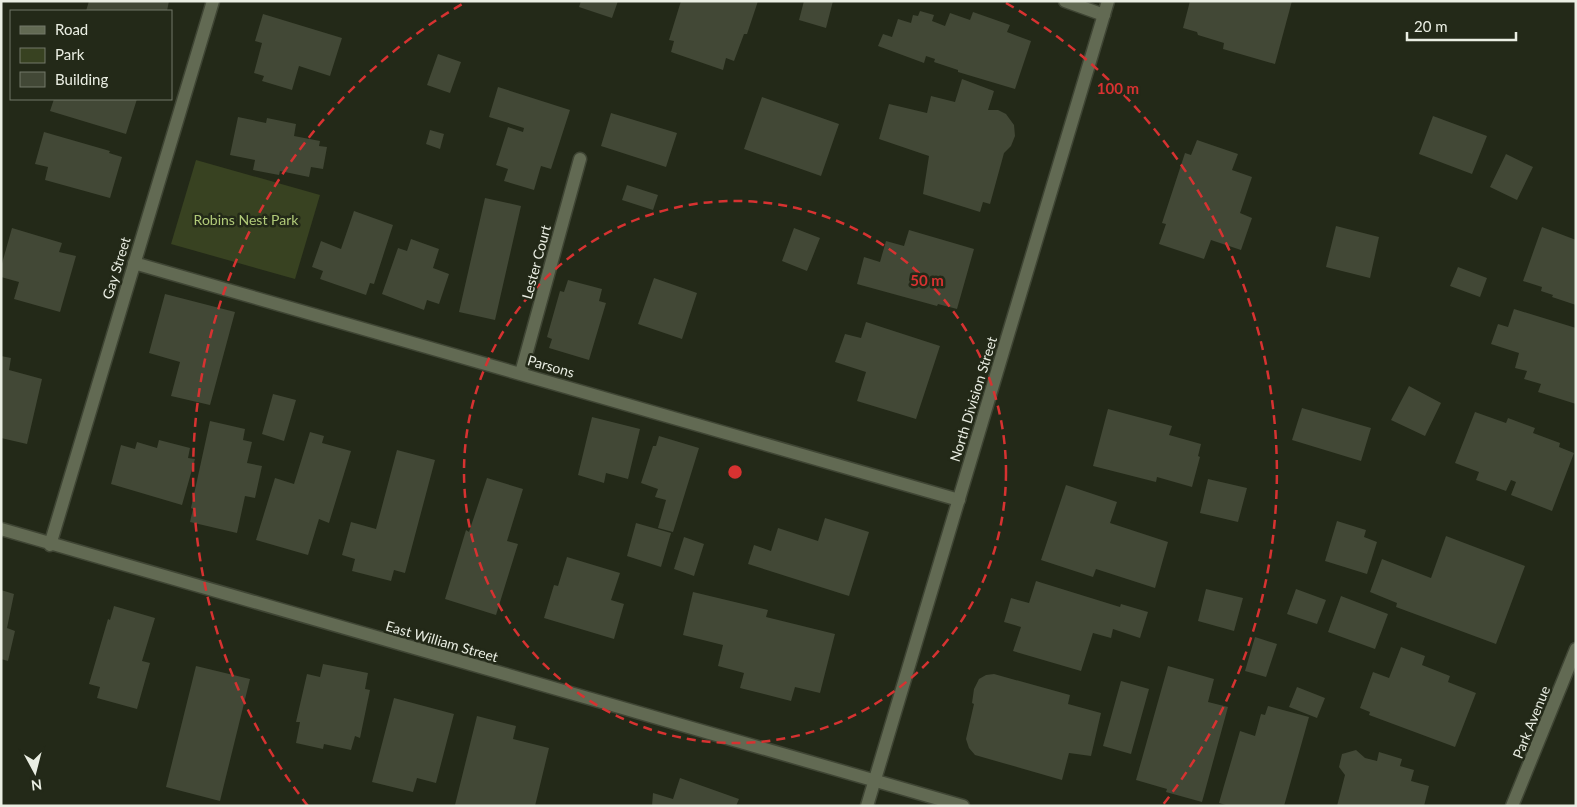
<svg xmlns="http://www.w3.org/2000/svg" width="1577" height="807" font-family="Lato,sans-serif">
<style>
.green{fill:#384221}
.building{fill:#424836}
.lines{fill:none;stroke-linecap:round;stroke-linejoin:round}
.minor-casing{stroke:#3f4534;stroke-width:15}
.tertiary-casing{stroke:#3f4534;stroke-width:15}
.minor{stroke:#626a53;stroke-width:12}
.tertiary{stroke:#626a53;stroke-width:12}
.ring{fill:none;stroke:#d73231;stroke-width:2.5;stroke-dasharray:9 6}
.labels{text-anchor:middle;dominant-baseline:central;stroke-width:5;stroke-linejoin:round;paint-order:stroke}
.park-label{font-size:14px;fill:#b1ca79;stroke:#232918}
.street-label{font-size:14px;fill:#eaeee3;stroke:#232918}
.centre{fill:#d73231;stroke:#232918;stroke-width:2.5}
.ring-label{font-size:15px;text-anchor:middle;font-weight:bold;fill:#d73231;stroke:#232918;stroke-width:5;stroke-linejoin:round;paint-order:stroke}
</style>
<rect width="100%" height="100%" fill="#232918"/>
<path class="green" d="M196 160 320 195 295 279 171 244Z"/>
<path class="building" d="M89 1H169L167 11H86Z
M581 1H618L612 18 579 7Z
M681 1H758L747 34H744L734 61 726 58 723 70 671 52 674 41 669 40Z
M804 1H833L826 28 799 20Z
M1190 1H1292L1275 64 1223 49 1224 43 1198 35 1197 32 1183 28Z
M920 11 934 15 932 21 945 26 950 13 970 20 973 12 1010 25 1007 32 1031 41 1015 89 958 72V70L934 62 935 59 926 56 924 63 878 46 883 34 892 37 898 19 911 23 913 15 918 16Z
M263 14 342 38 330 76 299 66 292 90 262 81 264 76 254 73 262 43 255 41Z
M438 54 461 62 450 93 427 85Z
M962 79 994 91 988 110H998L1006 114 1014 125 1015 136 1011 146 1004 153 990 204 983 202 980 212 923 194 929 156 879 139 889 104 927 113 931 96 955 102Z
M498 87 570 110 551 169 541 166 534 190 504 181 508 169 496 165 508 127 523 132 524 128 489 117Z
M762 97 839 124 821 176 744 149Z
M54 99H137L126 134 50 111Z
M611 113 677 133 666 167 601 146Z
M1433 116 1487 136 1472 174 1419 154Z
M238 117 266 123 267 118 296 124 294 136 320 141 319 146 327 147 323 169 311 167 309 177 280 171 279 175 253 170 255 160 230 155Z
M430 130 444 134 440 149 426 144Z
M44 132 110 151 109 153 122 157 110 198 45 180 48 167 35 164Z
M1197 140 1238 154 1232 170 1252 177 1240 213 1252 218 1241 250 1211 240 1204 259 1159 244 1166 224 1162 223 1185 153 1191 155Z
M1506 154 1533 167 1517 200 1490 187Z
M627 185 658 195 653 210 622 200Z
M485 198 521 206 495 320 459 312Z
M354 211 393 225 374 284 370 283 366 295 320 279 323 271 312 267 321 241 341 249Z
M1336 226 1379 237 1370 278 1326 267Z
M1542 227 1576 240V305L1552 297 1553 295 1541 291 1542 287 1523 281Z
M12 228 62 243 59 252 76 256 60 312 14 299 19 282 1 277V267Z
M794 228 820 238 807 271 782 261Z
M909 230 974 249 957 309 938 304 937 306 857 284 864 257 880 262 886 241 904 246Z
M411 239 439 249 433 268 449 274 439 304 427 300 424 310 382 294 398 248 407 251Z
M1458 267 1487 278 1480 297 1450 286Z
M654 278 697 293 682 339 638 324Z
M568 280 602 289 599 301 606 303 589 360 549 348 552 339 547 337 560 291 564 292Z
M165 294 235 312 210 405 171 396 180 362 149 353Z
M1514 309 1576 328V404L1538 392 1541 384 1524 379 1527 371 1515 368 1519 353 1491 344 1498 324 1508 327Z
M866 322 940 346 916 419 857 401 866 372 835 362 845 334 861 338Z
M1 356 11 358 9 370 42 379 27 444 1 438Z
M1409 386 1441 403 1425 436 1391 420Z
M273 394 296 400 284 441 262 434Z
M1302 408 1371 428 1361 461 1292 440Z
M1108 409 1172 426 1169 435 1201 444 1198 456 1200 457 1192 487 1157 477 1156 482 1093 466Z
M1475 412 1506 423 1508 418 1535 428 1533 433 1560 443 1559 447 1574 453 1552 511 1511 495 1516 482 1511 480 1506 491 1476 480 1479 472 1455 463Z
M592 417 640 429 628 479 606 473 604 483 578 475Z
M210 421 245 429 243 440 252 442 247 463 262 466 255 498 245 496 237 533 190 522 193 509 191 508Z
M310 432 324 436 322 443 351 451 329 523 319 519 308 555 256 540 275 478 294 484Z
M659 436 699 448 673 532 658 528 666 500 655 497 658 489 641 483 653 446H656Z
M159 440 190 448 188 458 195 459 182 505 111 484 121 445 135 449 137 442 157 448Z
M397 450 435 460 405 573 394 570 391 581 352 571 355 559 342 555 351 522 376 529Z
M487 478 523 489 507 541 518 544 496 615 445 599 466 530 469 532Z
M1208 479 1247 488 1238 522 1200 513Z
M1066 485 1117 502 1110 523 1168 542 1155 588 1096 569 1093 577 1041 560Z
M825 518 869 532 849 596 748 564 754 545 771 551 778 528 818 541Z
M1337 521 1366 530 1364 537 1377 542 1367 574 1325 561Z
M636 523 671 533 661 567 627 556Z
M1446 536 1525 566 1496 644 1396 607 1397 603 1370 592 1382 559 1431 578Z
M684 537 704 544 694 576 674 569Z
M567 557 620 573 611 600 624 604 614 639 544 618 554 585 558 586Z
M1036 581 1120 607 1121 604 1148 612 1140 638 1113 629 1111 638 1093 633 1081 671 1013 651 1021 627 1004 622 1011 598 1029 603Z
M1206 589 1243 598 1234 631 1198 621Z
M1296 589 1326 600 1317 624 1287 614Z
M1 590 14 594 7 628 15 631 8 661 1 659Z
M693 592 768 610 766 617 835 634 820 693 795 687 791 701 740 688 744 673 718 666 723 645 683 635Z
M1341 596 1388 614 1375 649 1328 632Z
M114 606 155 618 142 661 150 663 137 709 97 698 100 687 89 684 108 619 110 620Z
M1255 637 1277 644 1266 677 1245 671Z
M1401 647 1425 656 1422 665 1450 676 1448 682 1476 693 1455 747 1369 715 1370 712 1360 708 1373 672 1389 678Z
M323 664 368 673 365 689 370 690 360 738 355 736 351 750 324 744 323 749 296 743 300 722H296L307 674 320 677Z
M196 666 250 679 220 801 166 787Z
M1168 666 1214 679 1208 702 1228 707 1202 802 1166 792 1167 789 1136 780Z
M994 674 1070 695 1068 704 1101 713 1091 756 1069 753 1062 780 975 755 969 748 966 739 974 704 972 703 974 689 979 679 986 675Z
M1121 681 1149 689 1131 754 1103 746Z
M1297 687 1325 698 1317 718 1289 707Z
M394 698 454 714 436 783 417 778 413 792 372 782Z
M1268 706 1309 717 1284 806H1229L1219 803 1240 731 1255 736 1261 714 1265 715Z
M477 716 516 726 513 739 549 748 535 806 455 805Z
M1356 750 1365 758 1377 761 1379 752 1402 759 1400 766 1414 770 1411 781 1429 786 1424 806H1337L1345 775 1339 767 1342 754Z
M680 778 739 799 736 806H652L653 793 673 799Z"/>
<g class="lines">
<g class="minor-casing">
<path id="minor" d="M1065 1 1104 15
M134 263 959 500
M521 373 580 159
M1 529 963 806
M50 545 213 1
M1512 806 1576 649"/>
</g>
<g class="tertiary-casing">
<path id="tertiary" d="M867 806 1108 1"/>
</g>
<use href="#minor" class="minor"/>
<use href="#tertiary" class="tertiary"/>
</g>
<g class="ring">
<circle cx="735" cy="472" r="271"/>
<path d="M308 806A542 542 0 0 1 464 3M1006 3A542 542 0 0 1 1162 806"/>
</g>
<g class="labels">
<g class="park-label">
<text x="246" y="219">Robins Nest Park</text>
</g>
<g class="street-label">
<text transform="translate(536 262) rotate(-75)">Lester Court</text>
<text transform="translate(116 268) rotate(-73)">Gay Street</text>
<text transform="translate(551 366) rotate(16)">Parsons</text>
<text transform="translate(973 399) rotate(-73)">North Division Street</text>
<text transform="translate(442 641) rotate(16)">East William Street</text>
<text transform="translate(1531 722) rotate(-68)">Park Avenue</text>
</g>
</g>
<circle cx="735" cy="472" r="8" class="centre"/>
<g class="ring-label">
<text x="1118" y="94">100 m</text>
<text x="927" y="286">50 m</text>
</g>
<rect width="1577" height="807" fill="none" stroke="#eaeee3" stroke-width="5"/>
<rect x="10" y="10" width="162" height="90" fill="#232918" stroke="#737869"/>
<rect x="20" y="26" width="25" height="8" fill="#626a53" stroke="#737869"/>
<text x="55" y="35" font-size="15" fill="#eaeee3">Road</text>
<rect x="20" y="48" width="25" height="15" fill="#384221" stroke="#737869"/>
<text x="55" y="60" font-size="15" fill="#eaeee3">Park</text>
<rect x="20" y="72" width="25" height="15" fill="#424836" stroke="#737869"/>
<text x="55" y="85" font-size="15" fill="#eaeee3">Building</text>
<g transform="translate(35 772) rotate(173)" stroke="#232918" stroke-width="4" paint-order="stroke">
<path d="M0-4L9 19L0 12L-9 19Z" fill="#eaeee3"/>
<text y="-8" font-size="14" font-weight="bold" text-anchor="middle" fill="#eaeee3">N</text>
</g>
<path d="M1407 32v8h109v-8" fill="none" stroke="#eaeee3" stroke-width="2.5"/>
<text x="1414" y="32" font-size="15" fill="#eaeee3" stroke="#232918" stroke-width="4" paint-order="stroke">20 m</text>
</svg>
